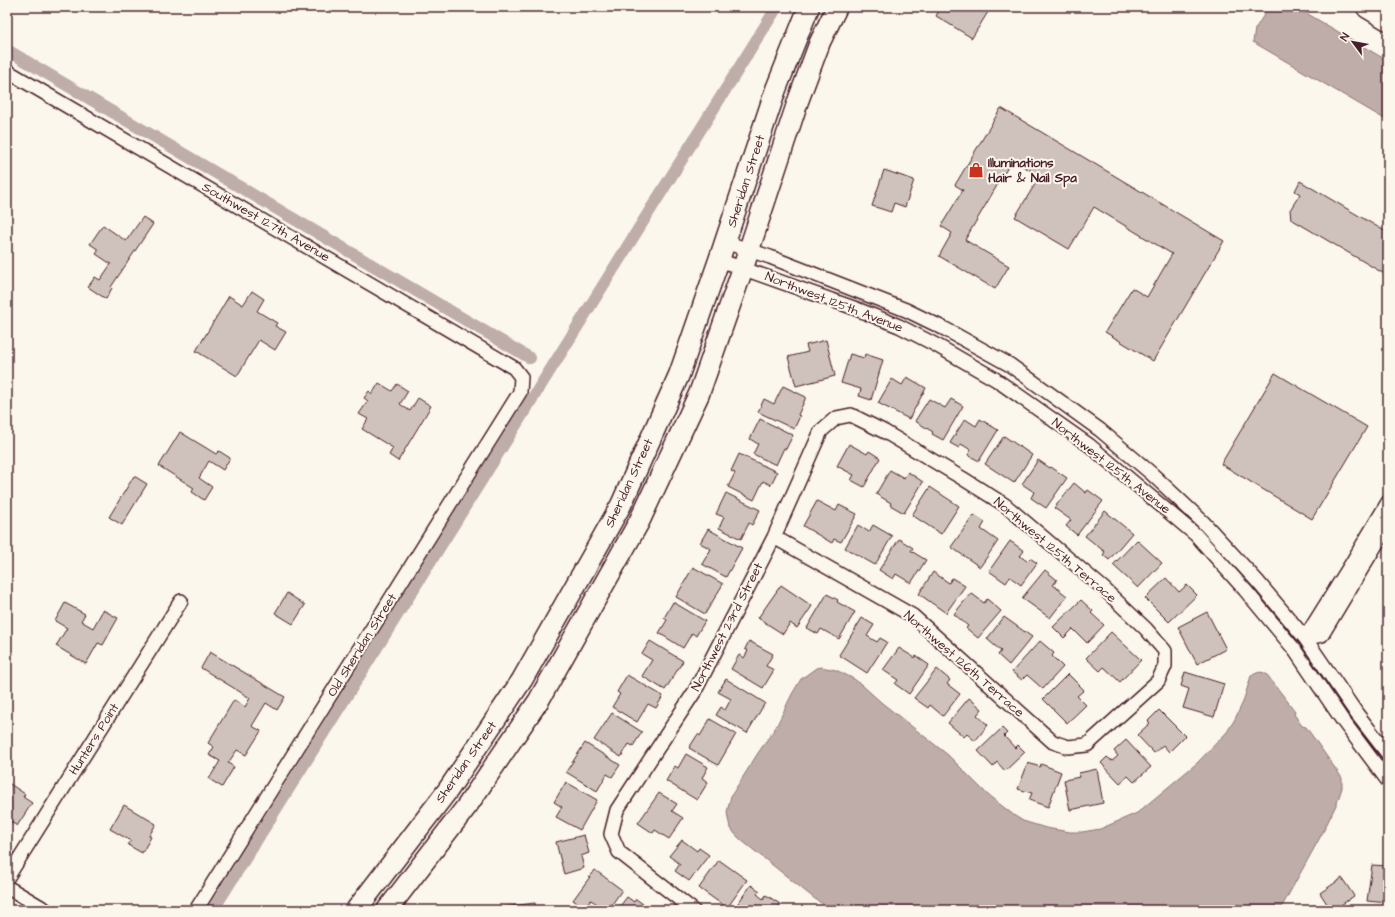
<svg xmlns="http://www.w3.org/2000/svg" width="1395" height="917" font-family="'Architects Daughter',sans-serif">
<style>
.water{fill:#bfadaa;stroke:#907477}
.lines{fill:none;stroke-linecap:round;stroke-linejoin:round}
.canal{stroke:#bfadaa;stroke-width:12}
.building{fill:#cfc2bc;stroke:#4a1f2b}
.street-casing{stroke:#4a1f2b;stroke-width:16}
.primary-casing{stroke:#4a1f2b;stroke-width:23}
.highway-casing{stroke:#4a1f2b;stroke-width:25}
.street{stroke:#fbf7ec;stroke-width:13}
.primary{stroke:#fbf7ec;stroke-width:20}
.highway{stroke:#fbf7ec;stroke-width:22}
.labels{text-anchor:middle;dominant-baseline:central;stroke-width:4;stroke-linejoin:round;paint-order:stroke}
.poi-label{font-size:13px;font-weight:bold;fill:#4a1f2b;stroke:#fbf7ec;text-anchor:start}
.street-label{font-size:13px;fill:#4a1f2b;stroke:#fbf7ec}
</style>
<rect width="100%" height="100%" fill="#fbf7ec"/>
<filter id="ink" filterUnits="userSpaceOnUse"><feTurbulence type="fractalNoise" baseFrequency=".025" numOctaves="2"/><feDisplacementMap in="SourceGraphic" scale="8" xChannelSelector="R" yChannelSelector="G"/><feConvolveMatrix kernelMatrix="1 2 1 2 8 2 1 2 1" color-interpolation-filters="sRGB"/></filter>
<g filter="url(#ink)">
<path class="water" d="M1269 7H1296L1388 61V121L1253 42 1255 29Z
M821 667 836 670 854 679 862 685 882 703 948 755 988 795 1015 816 1023 821 1046 828 1070 832H1082L1100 829 1137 813 1197 763 1227 732 1235 719 1243 702 1251 676C1257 672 1263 670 1268 676L1295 711 1294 714 1302 726 1306 727 1342 778V788L1337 803 1323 832 1280 910H832L815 899 741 840 735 834 730 827 728 819 727 812 731 796 758 753 776 727 792 694 801 679 816 668Z"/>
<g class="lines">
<path class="canal" d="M7 50 530 358
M213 910 777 7"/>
</g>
<path class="building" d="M941 7H991L972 38 936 16Z
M1001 108 1224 241 1153 361 1105 332 1132 288 1147 297 1172 254 1094 207 1069 249 1015 217 1040 176 1012 160 965 240 1009 266 995 289 939 256 952 233 941 226 963 190 955 185Z
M884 170 914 180 905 207 894 203 891 212 872 206Z
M1300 181 1388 233V276L1291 219 1290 210 1300 194 1295 191Z
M143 217 153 224 111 287 112 288 106 299 88 287 95 277 100 280 111 264 96 254 99 250 90 244 103 225 126 241Z
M252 291 264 299 257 311 277 323 275 326 286 332 275 350 259 340 237 376 196 351 229 296 243 305Z
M826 340 835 376 796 386 788 357 808 352 806 345Z
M850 354 864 358 865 354 883 360 871 400 859 396 861 389 841 383Z
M1275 373 1367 427 1312 519 1221 464Z
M907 377 926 388 909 419 878 403 892 379 902 385Z
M379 383 392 391 397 384 408 391 400 404 410 411 418 398 431 406 398 461 389 455 393 448 362 429 368 419 359 414 368 401 364 398 369 391 372 394Z
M783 386 806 397 798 415 800 416 794 429 758 412 764 399 774 404Z
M929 399 945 408 951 399 963 406 943 440 932 434 933 432 915 421Z
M760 419 793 435 786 449 784 448 776 465 753 454 758 444 750 439Z
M965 419 976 426 980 419 998 430 979 461 968 455 971 450 961 444 959 448 950 443Z
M180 432 216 454 219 451 230 458 223 470 209 461 199 478 212 487 204 500 192 492 194 488 159 466Z
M1004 436 1032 455 1014 483 985 464Z
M849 444 867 454 869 451 880 458 864 487 851 480 854 475 837 466Z
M739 454 777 472 771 485 763 481 754 500 728 487 735 473 731 471Z
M1038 460 1050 468 1051 467 1067 478 1046 508 1031 498 1034 492 1022 484Z
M890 470 904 478 908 472 923 482 904 513 890 505 891 503 876 494Z
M134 476 147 484 122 525 109 517Z
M1074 483 1086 493 1088 490 1103 501 1077 535 1066 526 1071 520 1054 508Z
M930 487 959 506 941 534 912 515Z
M726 493 760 510 752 525 749 523 741 539 719 528 724 517 716 514Z
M817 501 836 511 839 505 857 514 841 542 834 539 832 543 803 526Z
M1105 511 1132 533 1109 560 1103 555 1105 552 1085 536Z
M974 515 985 522 981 529 998 541 980 567 951 547Z
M858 525 869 532 873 525 892 536 875 565 845 548Z
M708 529 742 548 726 577 702 564 711 549 700 543Z
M899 539 913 548 911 551 926 560 911 583 896 574 893 579 879 570Z
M1137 540 1162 563 1138 588 1113 565Z
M1010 541 1024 551 1020 556 1027 561 1030 558 1037 563 1021 585 1010 577 1006 583 989 571Z
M693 567 723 584 705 614 676 597Z
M1045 570 1057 580 1053 585 1067 596 1050 618 1022 598Z
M933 572 949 583 952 578 965 586 946 613 919 594Z
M1166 578 1179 592 1187 585 1197 595 1169 622 1145 598Z
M781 585 812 606 797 628 790 623 783 634 758 618Z
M287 593 305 605 293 624 275 613Z
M971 593 984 603 987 599 1001 611 978 638 966 628 968 626 954 614Z
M827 594 838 600 837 602 855 612 839 639 821 629 818 634 807 628Z
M1081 600 1093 611 1091 613 1104 625 1087 643 1073 629 1064 638 1053 627Z
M673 602 705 621 696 636 692 633 683 648 659 633 667 620 664 618Z
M65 603 85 614 81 621 93 628 103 610 118 618 103 645 98 643 86 664 56 646 67 628 55 621Z
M1207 612 1226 649 1197 664 1178 627Z
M1004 617 1032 637 1009 665 998 655 1001 651 987 639Z
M862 618 874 625 867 636 877 642 880 638 887 642 867 673 839 655Z
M1111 632 1141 660 1120 682 1104 667 1100 671 1086 658Z
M650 641 683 661 665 690 642 676 652 660 642 654Z
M749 641 773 654 766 666 774 670 763 688 731 669 739 655 744 658 748 651 745 649Z
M1040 641 1054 653 1052 656 1063 667 1043 689 1027 675 1022 680 1012 672Z
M899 648 915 658 916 656 929 665 909 694 895 684 898 680 883 670Z
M210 652 285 697 277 710 266 703 252 726 261 731 246 755 237 750 228 763 234 767 222 787 209 779 220 761 209 755 214 747 208 743 234 700 245 707 250 698 201 668Z
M937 669 950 680 947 684 960 694 943 716 930 705 928 708 914 698Z
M1185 672 1224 684 1214 717 1183 708 1189 689 1181 686Z
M1068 674 1084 690 1077 696 1086 705 1067 723 1043 699Z
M627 675 663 696 656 708 648 704 637 722 612 707 620 694 617 692Z
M726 679 765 703 747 733 716 715 721 707 725 710 731 699 718 692Z
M969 698 982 709 977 715 988 725 975 741 967 734 964 737 948 723Z
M1159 710 1185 736 1169 752 1163 745 1154 753 1137 735 1150 723 1148 721Z
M612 713 642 732 633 746 629 744 621 757 594 740Z
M710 719 736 734 718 765 689 748 698 734 700 736Z
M1002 728 1007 733 1004 736 1015 748 1018 745 1025 752 1005 771 997 762 993 767 978 751Z
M1126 740 1151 767 1134 782 1128 776 1120 783 1101 763 1107 757 1112 761 1118 756 1114 751Z
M585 743 620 765 612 777 607 774 597 791 566 772Z
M686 754 708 767 702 778 708 782 697 800 666 781 675 766 678 768Z
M1028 763 1040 767 1041 764 1061 772 1048 807 1029 800 1032 793 1018 789Z
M1097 769 1103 803 1070 810 1064 780 1080 777 1079 773Z
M7 782 25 794 23 797 32 803 17 826 7 819Z
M566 782 597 800 580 830 556 817 562 807 554 802Z
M659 793 677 804 672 811 683 818 669 839 655 830 653 833 638 823Z
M124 805 156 824 149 836 151 837 142 853 128 845 131 841 110 829Z
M584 835 589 853 581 856 584 868 564 874 556 842Z
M682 840 697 851 699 848 709 855 689 881 675 871 680 864 669 856Z
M719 860 747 880 727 908 699 888Z
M1372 865 1388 866V903L1367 901Z
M595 870 622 890 608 910H606L591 900 585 908 573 900Z
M1342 878 1354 896 1341 905 1345 910H1331L1320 893Z
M751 885 760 891 757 894 763 899 766 895 780 904 776 910H733Z
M627 897 634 902 636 899 643 904 640 910H617Z
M535 903 536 910H502V907Z"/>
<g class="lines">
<g class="street-casing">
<path id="street" d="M7 71 514 368 521 377 520 392 196 910
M725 242 770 257 906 310 945 329 1010 365 1100 430 1152 474 1203 522 1258 582 1305 638 1357 714 1388 754
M719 260 854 308 899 326 936 345 995 379 1089 445 1196 535 1245 590 1294 649 1343 721 1388 781
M1305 638 1350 566 1388 502
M1305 638 1322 635 1388 525
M7 878 181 601
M7 887 46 910
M693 910 619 852 611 834 617 810 695 691 774 537 821 431 836 418 851 415 885 432 962 478 1005 505 1103 588 1146 629 1165 651V666L1158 681 1087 745 1068 747 1053 742 913 616 774 537"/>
</g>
<g class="primary-casing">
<path id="primary" d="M356 910 448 790 522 680 621 505 679 375 719 260 776 89 809 7
M387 910 467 806 539 700 639 522 699 394 743 268 798 101 820 42 837 7"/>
</g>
<g class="highway-casing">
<path id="highway" d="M1368 7 1388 19"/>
</g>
<use href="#street" class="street"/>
<use href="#primary" class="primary"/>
<use href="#highway" class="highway"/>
</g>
</g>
<defs>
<g id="shop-bare" transform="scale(1.2)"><path d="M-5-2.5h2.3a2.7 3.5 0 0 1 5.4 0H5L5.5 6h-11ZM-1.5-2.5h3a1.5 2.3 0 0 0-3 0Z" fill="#c8321e" stroke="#fbf7ec" stroke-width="2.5" paint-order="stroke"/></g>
</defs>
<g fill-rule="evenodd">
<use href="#shop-bare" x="976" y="170"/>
</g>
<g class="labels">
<g class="poi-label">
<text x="988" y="163">Illuminations<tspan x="988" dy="15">Hair &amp; Nail Spa</tspan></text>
</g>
<g class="street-label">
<text transform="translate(746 181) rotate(-72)">Sheridan Street</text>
<text transform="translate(266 222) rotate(30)">Southwest 127th Avenue</text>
<text transform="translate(834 302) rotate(21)">Northwest 125th Avenue</text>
<text transform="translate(1111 466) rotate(38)">Northwest 125th Avenue</text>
<text transform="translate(629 483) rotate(-65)">Sheridan Street</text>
<text transform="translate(1055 550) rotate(40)">Northwest 125th Terrace</text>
<text transform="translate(727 627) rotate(-63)">Northwest 23rd Street</text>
<text transform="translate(362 645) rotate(-58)">Old Sheridan Street</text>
<text transform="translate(964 664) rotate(41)">Northwest 126th Terrace</text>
<text transform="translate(94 739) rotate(-58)">Hunters Point</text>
<text transform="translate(466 762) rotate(-55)">Sheridan Street</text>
</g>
</g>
<rect width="1395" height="917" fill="none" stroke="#fbf7ec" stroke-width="24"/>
<rect x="12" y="12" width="1371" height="893" fill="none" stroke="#4a1f2b" stroke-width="1.5" filter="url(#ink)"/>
<g transform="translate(1353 42) rotate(302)" stroke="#fbf7ec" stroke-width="3" paint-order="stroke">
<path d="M0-3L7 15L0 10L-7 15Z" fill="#4a1f2b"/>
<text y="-6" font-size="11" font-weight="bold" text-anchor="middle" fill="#4a1f2b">N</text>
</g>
</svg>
